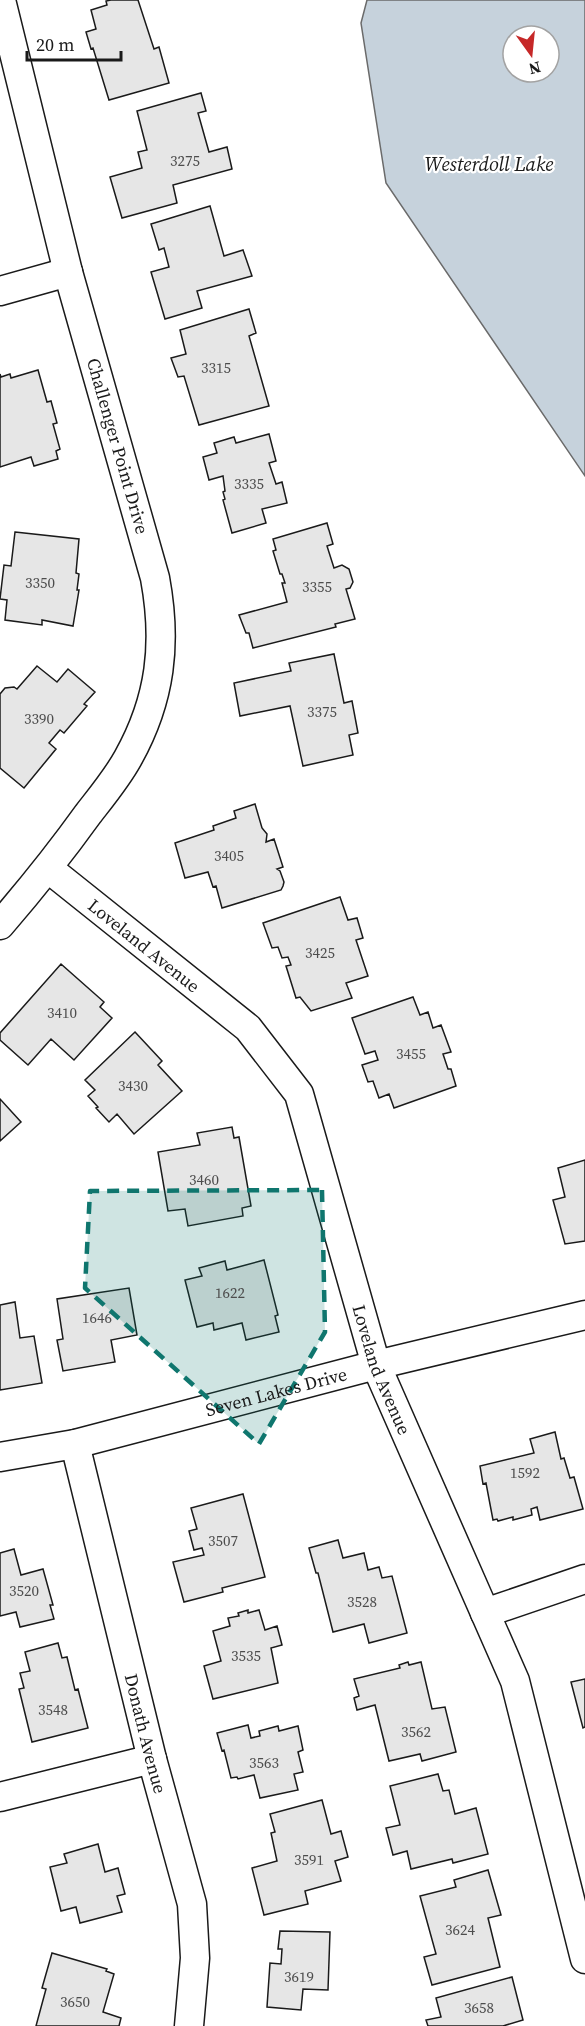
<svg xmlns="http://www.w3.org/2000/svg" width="585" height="2026" font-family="'Source Serif 4',serif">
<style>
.water{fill:#c6d2dc;stroke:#6a6a6a;stroke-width:1.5;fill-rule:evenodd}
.building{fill:#e6e6e6;stroke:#1a1a1a;stroke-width:1.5}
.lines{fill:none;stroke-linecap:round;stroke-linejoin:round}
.street-casing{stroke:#1a1a1a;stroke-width:31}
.street{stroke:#fff;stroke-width:28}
.marked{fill:#0f766e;fill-opacity:0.2;stroke:#0f766e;stroke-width:4.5;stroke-dasharray:12 8;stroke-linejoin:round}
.labels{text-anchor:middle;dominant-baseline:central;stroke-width:4.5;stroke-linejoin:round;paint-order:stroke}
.number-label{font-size:15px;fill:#4d4d4d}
.street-label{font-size:18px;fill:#1a1a1a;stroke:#fff}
.water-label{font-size:20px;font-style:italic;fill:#1a1a1a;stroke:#fff}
</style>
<rect width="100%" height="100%" fill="#fff"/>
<path class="water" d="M367 0H585V476L386 183 361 23ZM513 36H549V72H513Z"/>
<path class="building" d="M111 0H138L154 49 159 47 169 83 109 100 93 48 91 49 86 32 96 29 91 10 107 5 106 1Z
M201 93 206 111 198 113 209 152 227 147 232 169 173 185 177 203 122 218 110 177 142 168 138 152 147 150 137 111Z
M210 206 224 256 243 250 252 276 197 291 202 308 165 319 151 272 169 267 164 248 159 250 151 224Z
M249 309 256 333 249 336 269 406 199 425 184 376 178 377 171 358 186 354 180 330Z
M38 370 47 402 51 401 57 423 53 424 60 449 56 451 58 459 34 466 31 457 0 467V374L1 377 10 374 11 378Z
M269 434 276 461 269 463 276 484 282 482 287 503 262 509 266 523 232 533 223 500 225 499 223 492 225 491 223 476 209 480 203 457 217 453 214 443 234 437 236 443Z
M327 523 333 544 327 546 334 568 342 565 349 569 353 582 350 588 346 589 355 619 335 624 336 627 253 648 249 633H246L239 615 287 602 282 583H285L282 574H280L273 551 276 550 273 539Z
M15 532 79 539 76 573 79 574 77 590H79L73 626 42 620V625L5 620 7 600 0 599 4 565 11 566Z
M334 654 344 703 352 701 358 733 349 735 353 755 303 766 290 706 240 716 234 683 291 671 289 663Z
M37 666 57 682 68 669 95 692 84 704 87 706 64 733 60 730 49 743 56 749 24 788 0 768V694L5 688 14 687 17 689Z
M255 804 262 828 267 834 266 842 274 839 283 867 277 869 280 871 284 882 283 886 281 890 222 908 216 886 213 887 208 872 185 878 175 843 214 830 213 826 236 818 234 811Z
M340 897 348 920 357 918 363 938 356 940 368 976 346 983 352 998 311 1011 300 997 296 998 286 966 291 965 288 957 282 958 278 947 272 948 263 923Z
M61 964 104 1002 100 1007 112 1018 74 1060 51 1039 28 1065 0 1040V1033Z
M413 997 420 1015 428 1012 433 1028 441 1025 451 1052 443 1054 448 1069H451L456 1086 394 1108 389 1094 379 1098 373 1081 368 1082 362 1065 378 1060 375 1051 365 1054 352 1018Z
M135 1032 162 1061 158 1065 182 1091 134 1134 117 1114 109 1122 96 1108 98 1107 88 1096 95 1090 85 1080Z
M0 1099 21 1122 0 1141Z
M232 1127 234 1138 239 1137 251 1206 242 1208 243 1216 188 1226 185 1209 168 1211 158 1152 200 1145 197 1133Z
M585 1160V1241L565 1244 553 1200 565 1197 558 1168Z
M264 1260 278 1315 275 1316 279 1332 246 1340 242 1323 214 1330 213 1323 197 1327 185 1280 202 1276 199 1268 225 1261 227 1270Z
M129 1288 137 1335 111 1340 115 1362 63 1371 57 1340 63 1339 57 1299Z
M15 1302 20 1338 34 1336 42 1383 0 1390V1305Z
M555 1432 561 1459 564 1458 570 1478 574 1477 583 1509 540 1520 537 1507 531 1509 532 1515 513 1520V1517L498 1521 497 1519 493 1520 486 1483 483 1484 480 1466 534 1453 530 1439Z
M243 1494 265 1577 222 1588 223 1592 184 1602 173 1562 204 1555 202 1548 194 1550 189 1531 197 1529 191 1508Z
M338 1540 343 1558 364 1553 368 1570 379 1567 382 1578 392 1576 407 1633 369 1643 364 1624 333 1632 318 1573H316L309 1548Z
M14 1549 21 1575 43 1569 53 1605H50L54 1619 20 1627 16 1612 0 1616V1553Z
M248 1610V1613L259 1610 265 1630 277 1626 282 1645 271 1648 278 1683 213 1699 204 1666 221 1661 213 1631 230 1626 228 1618 239 1616 238 1613Z
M58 1643 62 1658 67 1657 75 1690 78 1689 88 1728 32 1742 19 1689 24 1688 20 1673 30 1671 25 1652Z
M408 1662 409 1665 421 1662 432 1709 445 1707 456 1752 422 1761 420 1754 389 1761 375 1705 357 1710 354 1698 359 1696 354 1679 400 1668 399 1665Z
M585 1679V1727L583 1728 571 1682Z
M248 1725 251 1738 260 1736 259 1731 278 1726 279 1731 298 1726 303 1750 298 1752 303 1772 294 1774 298 1790 260 1798 254 1775 238 1779 237 1777 231 1778 224 1750 222 1751 217 1733Z
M438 1774 443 1791 449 1790 455 1814 476 1808 488 1854 453 1863 452 1859 411 1869 407 1851 393 1855 386 1828 400 1825 390 1786Z
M322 1800 331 1834 341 1831 348 1857 335 1861 341 1881 305 1891 308 1904 264 1915 252 1868 277 1861 271 1833 275 1832 270 1814Z
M98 1844 105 1872 118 1868 125 1894 117 1896 122 1912 80 1923 76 1907 61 1911 50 1867 67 1863 64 1854Z
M488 1870 501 1915 488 1918 500 1967 432 1985 424 1957 436 1954 420 1896 456 1887 454 1880Z
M280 1931 330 1932 328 1990 303 1989 301 2010 267 2007 270 1963 281 1964 282 1949H278Z
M52 1953 107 1969 106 1971 114 1974 103 2012 121 2018 119 2026H36L46 1989 42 1988Z
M512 1977 523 2020 503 2026H428L426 2020 441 2017 436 1998Z"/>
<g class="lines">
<g class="street-casing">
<g id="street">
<path d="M0 291 68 272"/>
<path id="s1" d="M49 869 248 1028 299 1094 376 1365 515 1681 585 1959"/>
<path d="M0 925C31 889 60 853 88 814 102 796 117 778 128 758 161 699 167 643 155 578L68 272 1 0"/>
<path id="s2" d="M75 1444 152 1759 192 1904 195 1958 189 2026"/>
<path id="s3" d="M0 1457 75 1444 376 1365 585 1315"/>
<path d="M485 1613 585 1579"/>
<path d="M0 1797 152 1759"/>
</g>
</g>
<use href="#street" class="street"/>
</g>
<path class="marked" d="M322 1190 325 1332 259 1444 85 1288 90 1191Z"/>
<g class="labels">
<g class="number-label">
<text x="185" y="160">3275</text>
<text x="216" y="367">3315</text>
<text x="249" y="483">3335</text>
<text x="40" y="582">3350</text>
<text x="317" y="586">3355</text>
<text x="322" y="711">3375</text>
<text x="39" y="718">3390</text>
<text x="229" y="855">3405</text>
<text x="320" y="952">3425</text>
<text x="62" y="1012">3410</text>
<text x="411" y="1053">3455</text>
<text x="133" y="1085">3430</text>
<text x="204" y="1179">3460</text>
<text x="230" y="1292">1622</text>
<text x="97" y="1317">1646</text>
<text x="525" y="1472">1592</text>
<text x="223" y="1540">3507</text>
<text x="24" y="1590">3520</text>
<text x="362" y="1601">3528</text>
<text x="246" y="1655">3535</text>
<text x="53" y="1709">3548</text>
<text x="416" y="1731">3562</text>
<text x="264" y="1762">3563</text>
<text x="309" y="1859">3591</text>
<text x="460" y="1929">3624</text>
<text x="299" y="1976">3619</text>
<text x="75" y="2001">3650</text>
<text x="479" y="2007">3658</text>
</g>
<g class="street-label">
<text transform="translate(118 446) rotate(74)">Challenger Point Drive</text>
<text stroke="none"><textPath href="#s1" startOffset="122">Loveland Avenue</textPath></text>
<text stroke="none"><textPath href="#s1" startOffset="626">Loveland Avenue</textPath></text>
<text stroke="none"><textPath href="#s3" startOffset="284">Seven Lakes Drive</textPath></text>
<text stroke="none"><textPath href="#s2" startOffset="298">Donath Avenue</textPath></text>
</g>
<g class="water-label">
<text x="489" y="164">Westerdoll Lake</text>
</g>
</g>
<g transform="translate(531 54) rotate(165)"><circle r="28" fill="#ffffff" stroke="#a3a3a3" stroke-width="1.5"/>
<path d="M0-4.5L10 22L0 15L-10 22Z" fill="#c62828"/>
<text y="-9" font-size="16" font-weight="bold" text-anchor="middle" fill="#1a1a1a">N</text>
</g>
<path d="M27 51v9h94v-9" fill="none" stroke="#1a1a1a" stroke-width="3"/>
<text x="36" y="51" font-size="18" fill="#1a1a1a" stroke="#ffffff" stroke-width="4.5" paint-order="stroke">20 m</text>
</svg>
